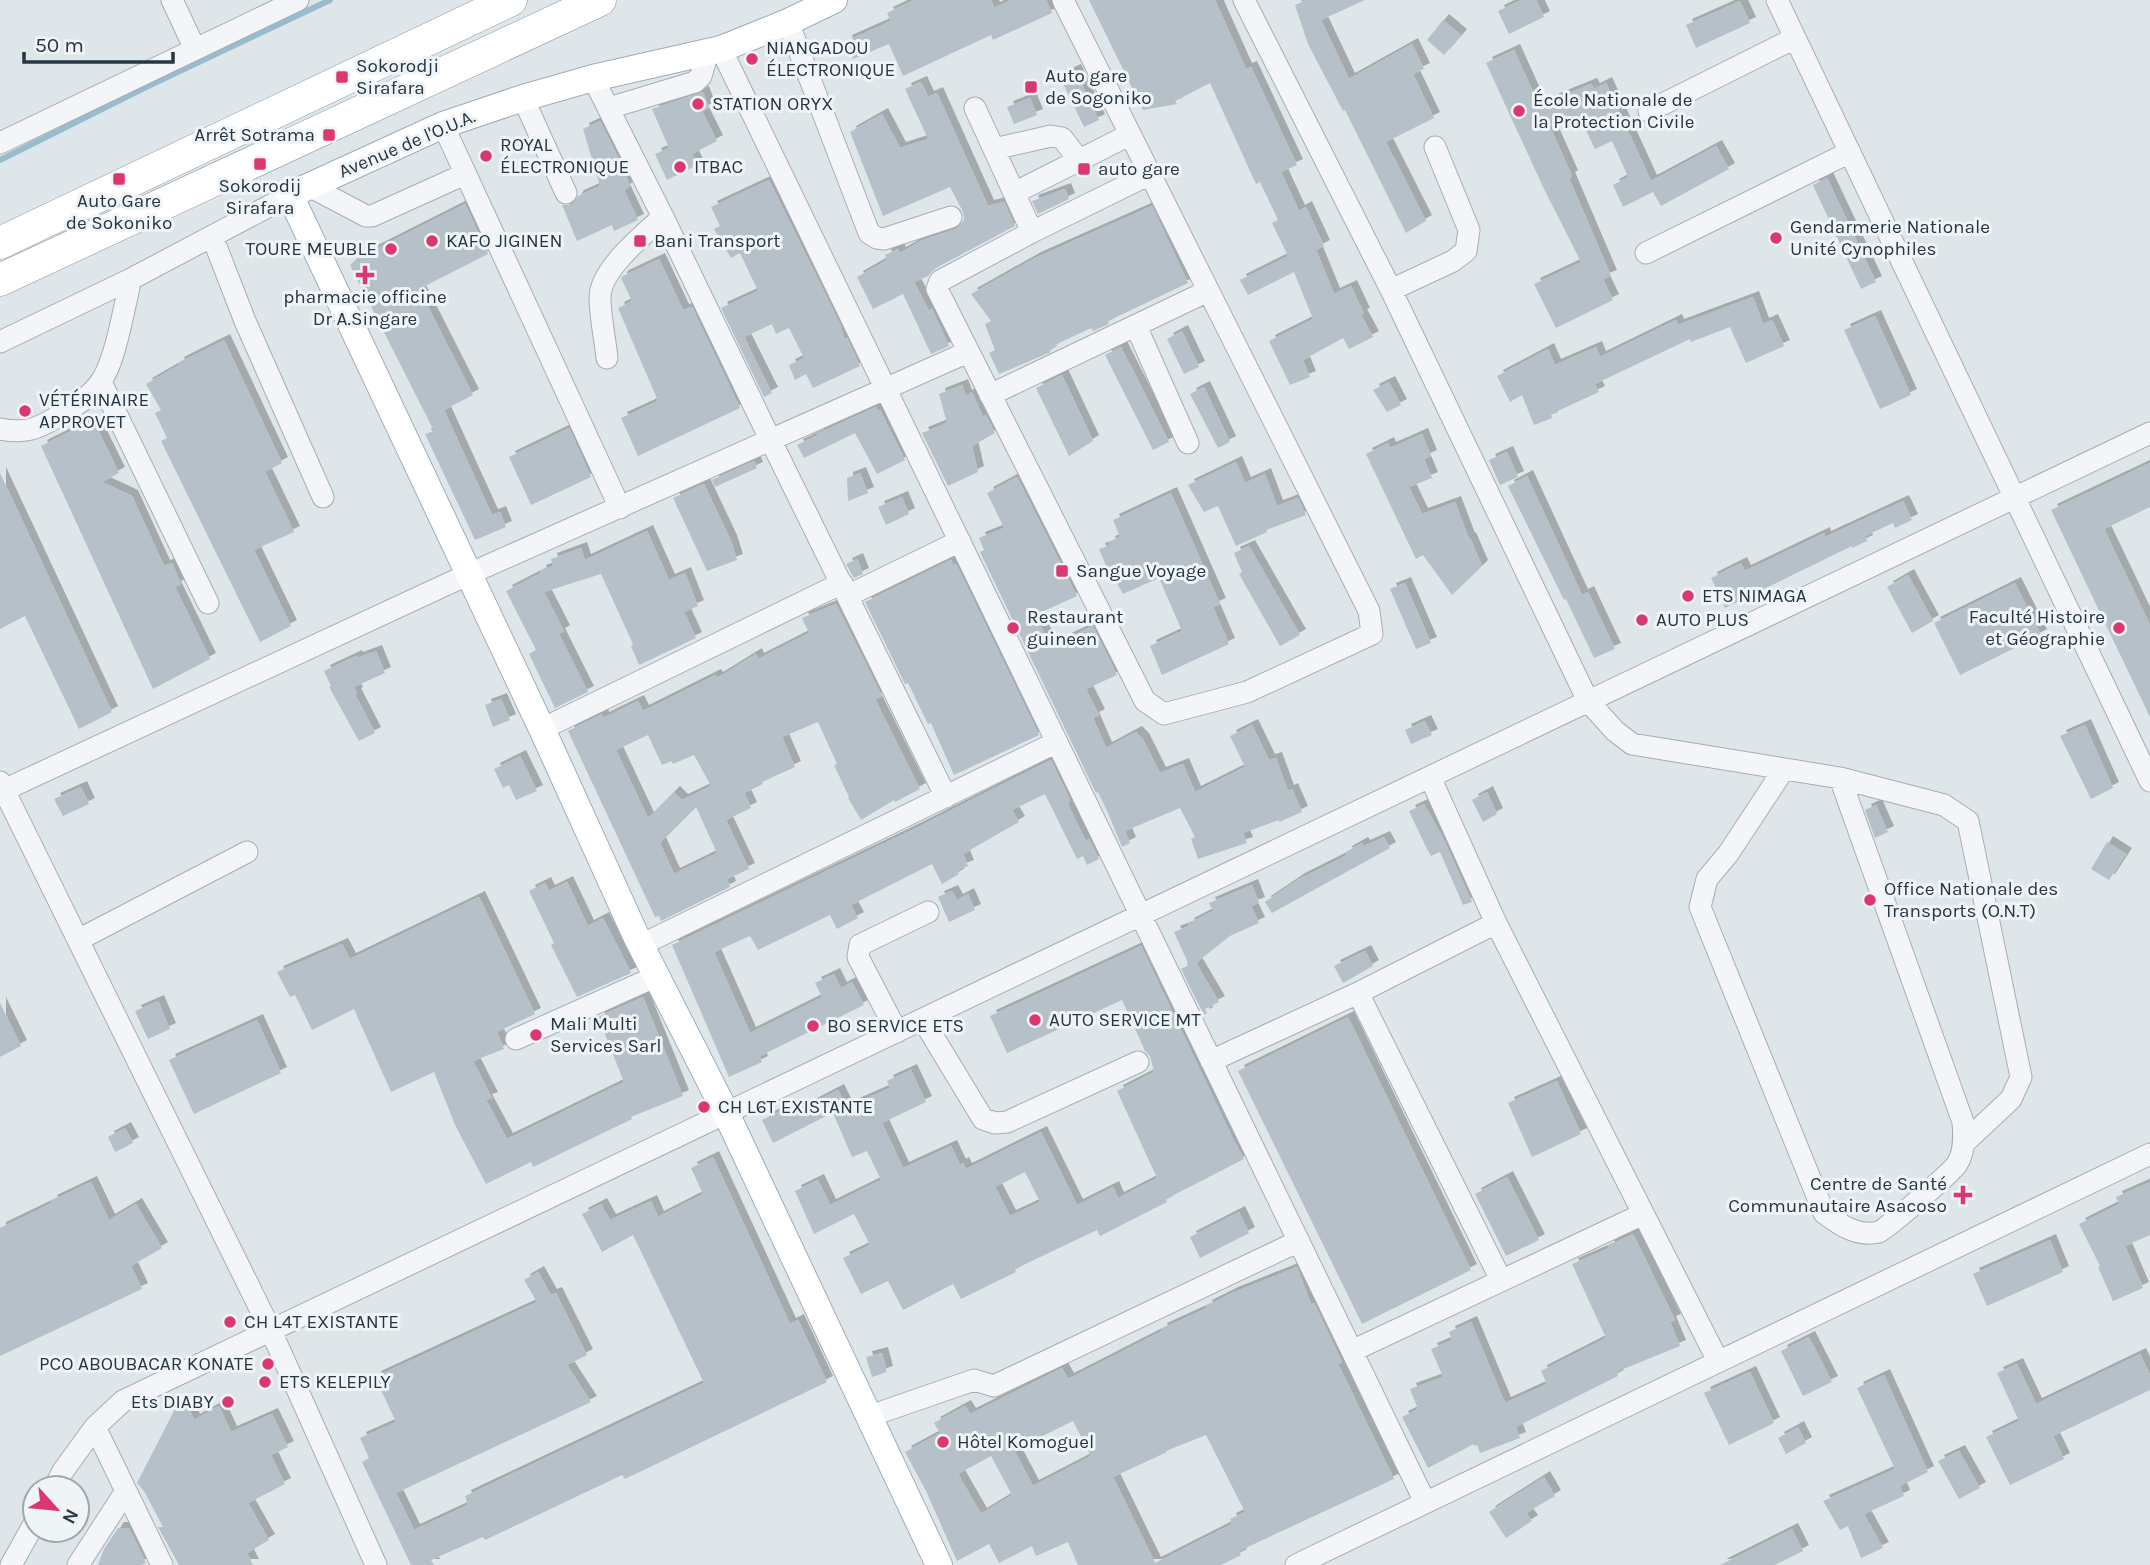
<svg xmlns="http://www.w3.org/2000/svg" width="2150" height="1565" font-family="Karla,sans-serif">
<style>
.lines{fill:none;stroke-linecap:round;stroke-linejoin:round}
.stream{stroke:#97bcce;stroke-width:6}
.building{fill:#b6c0c8;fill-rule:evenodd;filter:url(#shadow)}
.minor-casing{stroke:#a4aeb5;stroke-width:23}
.major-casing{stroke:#9dadb7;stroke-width:28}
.highway-casing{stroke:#8596a2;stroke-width:33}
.minor{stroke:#f3f5f8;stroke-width:21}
.major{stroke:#fff;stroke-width:26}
.highway{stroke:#fff;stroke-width:32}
.poi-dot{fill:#dc3870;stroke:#eff4f7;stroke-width:2.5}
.labels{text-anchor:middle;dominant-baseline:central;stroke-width:6;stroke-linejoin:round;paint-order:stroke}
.poi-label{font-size:19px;fill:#263643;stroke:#eff4f7;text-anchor:start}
.street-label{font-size:19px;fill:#263643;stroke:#eff4f7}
</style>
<defs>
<filter id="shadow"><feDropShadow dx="6" dy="-6" stdDeviation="0" flood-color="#0004"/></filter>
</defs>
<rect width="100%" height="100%" fill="#dfe6ea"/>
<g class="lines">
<path class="stream" d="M0 160 146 87 330 0"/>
</g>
<path class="building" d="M914 0H991L994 8 1011 0H1046L1052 13 993 40 991 35 903 76 889 44 853 59 846 41 891 21 887 13Z
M1089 0H1215L1246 69 1251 67 1297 165 1281 172 1299 211 1306 207 1324 246 1316 250 1334 294 1351 286 1364 314 1361 315 1373 337 1349 349 1343 338 1303 360 1310 377 1290 385 1269 341 1313 319 1294 272 1248 295 1240 280 1288 256 1272 223 1278 220 1260 182 1256 184 1210 83 1175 101 1177 104 1143 110Z
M1306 0H1365L1321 20 1349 79 1412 44 1424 69 1413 74 1434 118 1386 142 1426 221 1406 233 1345 110 1343 111 1308 44 1295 5Z
M1521 0H1536L1544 17 1509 34 1498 11Z
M1740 1 1750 23 1696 48 1686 25Z
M1443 20 1461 35 1444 55 1427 40Z
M1514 50 1539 105 1591 84 1594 89 1606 83 1651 181 1716 146 1729 169 1661 206 1653 192 1623 207 1613 185 1628 177 1612 141 1595 149 1579 116 1550 127 1572 176 1569 178 1611 276 1603 279 1613 300 1556 328 1534 284 1581 262 1544 189 1486 63Z
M1075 70 1099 120 1084 127 1060 77Z
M921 82 928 97 937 93 988 206 1004 202 1015 226 934 269 928 276 914 282 929 311 932 309 949 346 931 354 903 294 873 309 857 277 887 260 885 255 898 249 900 253 923 240 956 229 964 220 963 212 950 187 883 216 850 132 882 114 900 148 928 139 905 89Z
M703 92 709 108 702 111 717 141 692 154 697 165 667 180 655 154 669 148 652 109Z
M1030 98 1037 115 1014 124 1007 107Z
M600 121 621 163 630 186 624 190 638 220 614 231 612 225 577 241 562 205H572L578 196 600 186 583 129Z
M1827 178 1876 282 1861 289 1813 185Z
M769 180 841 326 844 339 847 338 860 366 813 388 806 374 795 380 789 365 804 358 789 328 776 334 772 324 744 337 772 393 764 397 721 308 758 291 740 253 731 258 714 229 720 226 711 207Z
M1065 189 1069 199 1038 214 1032 201Z
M465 204 488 254 419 289 473 395 444 410 492 515 500 512 506 527 475 540 425 434 434 431 350 265 358 258Z
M1152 206 1188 283 1108 321 1109 324 1093 331 1091 328 1055 345 1056 347 1050 350 1051 352 999 374 989 353 995 350 985 324 991 321 971 294 1035 258Z
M659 259 683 310 692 307 740 408 638 456 621 418 658 401 618 308 632 301 621 278 623 276Z
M1753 297 1763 324 1772 320 1784 346 1746 363 1730 327 1691 342 1690 339 1595 384 1599 392 1551 414 1552 418 1534 425 1522 395 1510 402 1497 376 1548 349 1555 365 1596 347 1600 357 1676 320 1678 325Z
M1875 316 1911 395 1880 409 1844 330Z
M1182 331 1199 367 1184 374 1167 339Z
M224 340 282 463 265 472 294 532 254 550 291 626 260 642 161 441 167 438 155 413 161 410 146 384 179 365 178 363Z
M1121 347 1169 442 1153 450 1105 355Z
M1062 375 1093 441 1069 456 1036 388Z
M1389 382 1401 405 1387 412 1373 390Z
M962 385 966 396 972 392 983 417 986 415 995 433 972 446 978 472 948 486 922 433 947 423 939 394Z
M1204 387 1230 442 1218 448 1190 394Z
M876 407 878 411 880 410 905 460 877 474 855 433 804 458 797 445 818 435 817 434Z
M93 420 119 473 102 482 132 496 164 566 172 563 181 584 175 587 210 659 153 689 41 446Z
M569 428 591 477 531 505 509 457Z
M1422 434 1431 456 1424 459 1432 478 1409 487 1422 514 1455 502 1469 539 1470 538 1482 566 1452 595 1423 555 1416 559 1366 454 1388 443 1390 448Z
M1507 452 1518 477 1500 485 1489 460Z
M754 461 757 468 715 487 712 480Z
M1236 462 1245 483 1265 474 1277 506 1298 498 1306 515 1266 530 1267 532 1236 546 1218 506 1204 512 1188 485Z
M2150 463V507L2104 529 2150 625V717L2051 510Z
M0 473 112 712 79 729 25 616 0 629Z
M860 473 868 493 848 501 847 478Z
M1527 476 1582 595 1588 592 1615 649 1594 658 1566 599 1564 600 1508 486Z
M1017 477 1077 596 1035 615 1051 646 1093 626 1117 675 1086 689 1099 715 1093 718 1106 748 1136 732 1143 739 1160 773 1183 764 1195 792 1245 767 1230 736 1252 725 1269 760 1276 758 1288 791 1292 789 1302 812 1279 822V820L1243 833 1247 843 1198 859 1191 839 1195 837 1180 808 1125 831 1130 843 1122 847 1108 813 1098 792 1096 793 980 552 984 550 979 538 1004 528 987 493Z
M704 484 731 541 737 560 707 571 673 498Z
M1171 493 1220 604 1213 607 1229 644 1162 675 1150 646 1182 631 1159 578 1123 594 1113 576 1111 577 1099 549 1110 545 1109 542 1120 537 1113 520Z
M902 497 909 514 886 525 878 507Z
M1903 501 1912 520 1895 528 1893 523 1865 536 1867 541 1852 548V546L1725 608 1711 578 1741 563 1745 571 1824 533 1825 537Z
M647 531 669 580 685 573 698 606 684 612 696 638 639 665 631 646 633 644 601 574 544 592 564 631 559 634 588 692 555 708 529 654 536 650 506 591 541 573 540 571 553 566 551 559 581 548 585 560Z
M1249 546 1300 635 1280 646 1239 574 1242 572 1234 553Z
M857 559 863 574 854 578 846 564Z
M951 560 953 565 956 564 1039 735 954 775 931 723 928 724 908 683 905 684 865 602Z
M1908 575 1933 621 1912 633 1887 587Z
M1405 583 1431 643 1416 649 1390 589Z
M2015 583 2041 635 1960 675 1934 623Z
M836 604 882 696 875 699 920 789 895 802 894 800 861 820 848 798 849 797 834 765 837 764 818 722 782 737 795 767 762 782 763 784 744 793 751 808 726 820 749 869 727 879 730 887 661 921 659 916 655 917 568 731 602 714 603 718 638 701 643 711 715 675 717 678 756 654 758 659 809 633 802 618ZM648 735 662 765 672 761 673 764 694 755 711 786 682 800 674 792 648 818 616 750ZM696 807 717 853 674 874 660 843Z
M376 651 385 673 354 687 357 693 355 694 375 733 359 741 329 687 331 686 324 671 356 656 357 658Z
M501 699 510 720 493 727 485 705Z
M1425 721 1432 735 1411 744 1405 730Z
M2085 725 2113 788 2091 799 2060 736Z
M520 756 537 791 516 800 509 785 503 788 494 769Z
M1051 760 1070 800 1068 801 1070 809 1086 841 1089 839 1099 859 1087 865 1083 856 1077 859 1045 794 1012 810 1019 822 963 854 968 866 957 870 959 874 942 884 932 864 851 905 858 918 837 929 830 915 758 950 750 936 714 952 750 1033 822 997 815 983 834 974 841 988 852 982 864 1005 760 1056 762 1062 729 1077 672 945 912 830Z
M81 787 89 804 63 816 54 799Z
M1487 792 1497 814 1483 822 1472 800Z
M1424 804 1443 838 1472 902 1463 905 1440 852 1431 856 1426 847 1409 811Z
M1876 805 1888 832 1875 838 1865 810Z
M1384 837 1390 848 1272 913 1265 902 1299 879 1347 855 1346 852 1362 843 1364 846Z
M2107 842 2126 854 2109 880 2091 869Z
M567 882 588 926 603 918 631 973 577 997 551 945 554 943 529 891 545 883 549 891Z
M1252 885 1259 903 1251 906 1259 923 1230 936 1196 963 1219 1002 1205 1009 1207 1013 1204 1015 1181 969 1189 965 1174 932 1189 926 1188 924 1213 911 1209 903Z
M952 891 957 900 968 894 975 910 949 922 938 897Z
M479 897 535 1014 497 1032 504 1049 473 1061 492 1098 486 1100 507 1139 624 1082 598 1017 643 997 683 1096 631 1117 632 1119 533 1167 531 1162 486 1184 455 1125 434 1072 391 1092 354 1009 312 1030 295 995 290 997 277 972 342 944 350 959Z
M1141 946 1233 1139 1244 1159 1166 1199 1167 1202 1100 1236 1097 1230 1015 1269 1016 1272 961 1299 953 1284 903 1310 888 1281 861 1294 843 1258 870 1245 854 1214 814 1234 795 1191 818 1180 830 1205 881 1180 867 1151 852 1157 833 1113 890 1088 887 1081 911 1070 926 1102 882 1123 903 1168 951 1146 960 1165 963 1163 966 1169 1041 1132 1077 1205 1113 1187 1118 1198 1157 1178 1117 1091 1154 1072 1150 1056 1145 1051 1122 1000 1007 1053 990 1016ZM1025 1172 1040 1202 1010 1216 995 1187Z
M1365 951 1373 966 1343 983 1334 966Z
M158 1001 170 1029 148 1039 135 1011Z
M0 1003 21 1046 0 1057Z
M1348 1017 1471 1270 1362 1324 1238 1071Z
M257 1020 281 1073 194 1114 169 1060Z
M1557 1081 1581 1134 1532 1157 1508 1103Z
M838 1090 846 1106 773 1143 762 1120 783 1110 786 1117Z
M125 1128 133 1143 115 1152 108 1137Z
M713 1157 790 1324 798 1320 827 1382 625 1479 622 1475 485 1540 483 1537 431 1560 434 1565H411L362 1462 369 1458 360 1438 396 1422 375 1377 537 1302 524 1280 538 1272 551 1295 556 1293 587 1355 567 1365 591 1402 396 1493 414 1530 468 1505 465 1496 704 1383 633 1235 602 1252 582 1214 601 1204 610 1220 651 1201 658 1217 703 1194 691 1168Z
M1507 1177 1539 1240 1506 1256 1475 1194Z
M91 1182 109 1220 136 1204 162 1248 131 1266 142 1289 0 1356V1228L52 1203 51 1201Z
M2150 1182V1235L2125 1246 2143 1288 2113 1301 2098 1267 2100 1266 2079 1224 2119 1204 2116 1197Z
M1239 1212 1249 1233 1200 1258 1190 1237Z
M1633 1234 1675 1320 1670 1322 1680 1346 1616 1372 1618 1376 1516 1427 1520 1438 1480 1453 1477 1445 1474 1446V1444L1428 1468 1402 1417 1418 1409 1410 1389 1443 1377 1431 1349 1452 1340 1449 1332 1471 1322 1505 1403 1547 1384 1541 1371 1606 1338 1572 1264 1609 1248 1608 1246Z
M2050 1240 2063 1272 1987 1306 1973 1274Z
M1297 1267 1311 1304 1314 1303 1342 1362 1338 1364 1394 1479 1239 1551 1241 1555 1221 1565H1078L1068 1542 1036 1556 1032 1546 999 1563 989 1544 957 1561 926 1491 905 1452 940 1433 934 1423 965 1406 970 1414 1062 1368 1068 1379 1162 1331 1161 1329 1207 1308 1206 1306 1232 1293ZM1073 1421 1091 1456 1033 1486 1014 1450ZM1206 1435 1245 1512 1230 1519 1232 1524 1155 1563 1113 1477 1167 1452 1166 1451ZM991 1456 1012 1495 981 1514 958 1474Z
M1809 1337 1832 1382 1803 1396 1781 1351Z
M882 1353 887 1372 872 1377 866 1357Z
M2140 1354 2150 1375V1390L2053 1436 2064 1459 2010 1485 1986 1437 2019 1421 1997 1373 2017 1364 2036 1404Z
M1750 1372 1774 1423 1729 1445 1704 1393Z
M1884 1375 1928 1472 1900 1486 1904 1496 1864 1514 1883 1548 1861 1558 1848 1526 1840 1530 1823 1501 1895 1469 1857 1388Z
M186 1401 194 1420 219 1406 231 1432 272 1414 288 1447 271 1455 285 1484 248 1503 269 1540 247 1553 253 1565H179L158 1527H163L144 1491 137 1483 176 1407Z
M1798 1427 1806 1443 1786 1454 1778 1438Z
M1959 1451 1980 1488 1959 1499 1938 1461Z
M1544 1477 1555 1496 1526 1513 1532 1521 1506 1538 1489 1512Z
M118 1528H129L146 1563 142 1565H98L104 1549Z
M1792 1529 1803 1551 1775 1565H1720Z"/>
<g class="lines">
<g class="minor-casing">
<path id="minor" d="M172 0 195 49
M1063 0 1150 174 1369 611 1372 634 1247 692 1164 714 1145 701 937 289 940 281 1032 232 1150 174
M1244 0 1391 290 1588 701 1615 731 1632 744 1840 778 1944 805 1968 821 2021 1077 2011 1099 1964 1143
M1777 0 2150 781
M788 22 869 233 877 238 884 239 951 217
M721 49 1425 1502
M593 78 663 217 770 439 946 797
M523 98 566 193
M609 108 695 82 701 76 708 52
M975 108 1032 232
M1649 111 1795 38
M443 125 620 508
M0 143 298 0
M994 149 1051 136 1062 138 1079 160
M309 186 366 216H372L465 174
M1014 193 1129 135
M212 236 245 321 323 497
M1646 253 1850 152
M1391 290 1453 261 1466 251 1469 230 1435 147
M1136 326 1188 443
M0 342 131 279 290 195
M607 358C605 338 600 317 600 297 600 270 644 234 663 217
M101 382 208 603
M990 395 1208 291
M0 429C24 434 37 429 57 417 73 407 88 399 100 383 116 361 124 306 131 279
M847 596 960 541
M542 729 842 583
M1784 769 1728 854 1707 879 1700 907 1824 1213C1840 1225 1857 1237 1879 1232 1884 1231 1953 1171 1957 1164 1965 1152 1964 1135 1963 1122L1840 778
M1430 777 1496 923 1718 1361
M0 782 271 1331 376 1565
M4 790 469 574 968 352
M78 940 247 852
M641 945 1057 742
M1358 993 1501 1280
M923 1020 983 1119 995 1123 1007 1122 1138 1062
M897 1032 858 957 860 945 928 912
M516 1039 657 976
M1211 1061 1358 993 1496 923
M1352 1351 1643 1214
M870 1416 974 1380 994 1386 1299 1241
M95 1427 162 1565
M54 1488 63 1471 95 1427 123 1401 2150 433
M11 1565 35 1522
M78 1565 126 1491
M1296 1565 2150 1154"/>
</g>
<g class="major-casing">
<path id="major" d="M834 0 788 22 721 49 593 78 523 98 443 125 290 195 542 729 636 936 726 1113 939 1565"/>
</g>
<g class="highway-casing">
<path id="highway" d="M0 243 511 0
M0 280 600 0"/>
</g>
<use href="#minor" class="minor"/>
<use href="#major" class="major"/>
<use href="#highway" class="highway"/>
</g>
<g class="poi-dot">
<circle cx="752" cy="59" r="7"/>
<rect x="335" y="70" width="14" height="14" rx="3.5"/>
<rect x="1024" y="80" width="14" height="14" rx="3.5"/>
<circle cx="698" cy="104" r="7"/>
<circle cx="1519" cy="111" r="7"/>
<rect x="322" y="128" width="14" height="14" rx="3.5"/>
<circle cx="486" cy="156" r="7"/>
<rect x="253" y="157" width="14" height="14" rx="3.5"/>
<circle cx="680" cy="167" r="7"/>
<rect x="1077" y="162" width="14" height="14" rx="3.5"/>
<rect x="112" y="172" width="14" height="14" rx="3.5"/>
<circle cx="1776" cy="238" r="7"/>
<circle cx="432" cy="241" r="7"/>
<rect x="633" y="234" width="14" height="14" rx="3.5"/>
<circle cx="391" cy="249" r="7"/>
<path d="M361.5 264.5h7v7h7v7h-7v7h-7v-7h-7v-7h7z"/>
<circle cx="25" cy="411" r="7"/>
<rect x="1055" y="564" width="14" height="14" rx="3.5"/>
<circle cx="1688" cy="596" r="7"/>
<circle cx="1642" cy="620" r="7"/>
<circle cx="1013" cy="628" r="7"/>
<circle cx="2119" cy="628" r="7"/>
<circle cx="1870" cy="900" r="7"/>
<circle cx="1035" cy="1020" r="7"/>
<circle cx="813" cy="1026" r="7"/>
<circle cx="536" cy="1035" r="7"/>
<circle cx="704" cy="1107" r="7"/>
<path d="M1959.5 1184.5h7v7h7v7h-7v7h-7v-7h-7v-7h7z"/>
<circle cx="230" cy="1322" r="7"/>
<circle cx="268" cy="1364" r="7"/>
<circle cx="265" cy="1382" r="7"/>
<circle cx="228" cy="1402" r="7"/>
<circle cx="943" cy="1442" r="7"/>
</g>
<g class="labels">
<g class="poi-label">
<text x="766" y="48">NIANGADOU<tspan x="766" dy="22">ÉLECTRONIQUE</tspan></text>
<text x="356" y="66">Sokorodji<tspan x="356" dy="22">Sirafara</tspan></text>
<text x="1045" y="76">Auto gare<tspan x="1045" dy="22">de Sogoniko</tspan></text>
<text x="1533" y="100">École Nationale de<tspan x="1533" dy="22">la Protection Civile</tspan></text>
<text x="712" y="104">STATION ORYX</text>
<text x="315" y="135" text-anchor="end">Arrêt Sotrama</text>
<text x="500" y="145">ROYAL<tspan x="500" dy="22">ÉLECTRONIQUE</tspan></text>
<text x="694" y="167">ITBAC</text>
<text x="1098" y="169">auto gare</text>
<text x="260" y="186" text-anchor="middle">Sokorodij<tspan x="260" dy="22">Sirafara</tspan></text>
<text x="119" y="201" text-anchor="middle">Auto Gare<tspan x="119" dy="22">de Sokoniko</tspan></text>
<text x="1790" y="227">Gendarmerie Nationale<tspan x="1790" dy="22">Unité Cynophiles</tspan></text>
<text x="446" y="241">KAFO JIGINEN</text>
<text x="654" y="241">Bani Transport</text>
<text x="377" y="249" text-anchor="end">TOURE MEUBLE</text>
<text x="365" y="297" text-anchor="middle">pharmacie officine<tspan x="365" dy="22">Dr A.Singare</tspan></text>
<text x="39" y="400">VÉTÉRINAIRE<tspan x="39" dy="22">APPROVET</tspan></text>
<text x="1076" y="571">Sangue Voyage</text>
<text x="1702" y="596">ETS NIMAGA</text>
<text x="1027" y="617">Restaurant<tspan x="1027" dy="22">guineen</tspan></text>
<text x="2105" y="617" text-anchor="end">Faculté Histoire<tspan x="2105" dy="22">et Géographie</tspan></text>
<text x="1656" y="620">AUTO PLUS</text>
<text x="1884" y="889">Office Nationale des<tspan x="1884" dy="22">Transports (O.N.T)</tspan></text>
<text x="1049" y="1020">AUTO SERVICE MT</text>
<text x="550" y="1024">Mali Multi<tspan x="550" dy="22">Services Sarl</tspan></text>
<text x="827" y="1026">BO SERVICE ETS</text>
<text x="718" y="1107">CH L6T EXISTANTE</text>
<text x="1947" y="1184" text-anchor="end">Centre de Santé<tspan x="1947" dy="22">Communautaire Asacoso</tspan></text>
<text x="244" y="1322">CH L4T EXISTANTE</text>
<text x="254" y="1364" text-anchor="end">PCO ABOUBACAR KONATE</text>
<text x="279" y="1382">ETS KELEPILY</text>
<text x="214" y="1402" text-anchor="end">Ets DIABY</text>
<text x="957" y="1442">Hôtel Komoguel</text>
</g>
<g class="street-label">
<text transform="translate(407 144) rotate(-23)">Avenue de l'O.U.A.</text>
</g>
</g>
<g transform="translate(56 1509) rotate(117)"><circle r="33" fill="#eff4f7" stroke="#9fa8af" stroke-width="2"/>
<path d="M0-5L12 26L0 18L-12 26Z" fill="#dc3870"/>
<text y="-10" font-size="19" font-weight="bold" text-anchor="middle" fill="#263643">N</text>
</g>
<path d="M24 52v10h149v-10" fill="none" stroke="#263643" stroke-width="3.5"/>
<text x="35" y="52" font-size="21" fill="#263643" stroke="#eff4f7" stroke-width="5" paint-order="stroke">50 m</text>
</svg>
